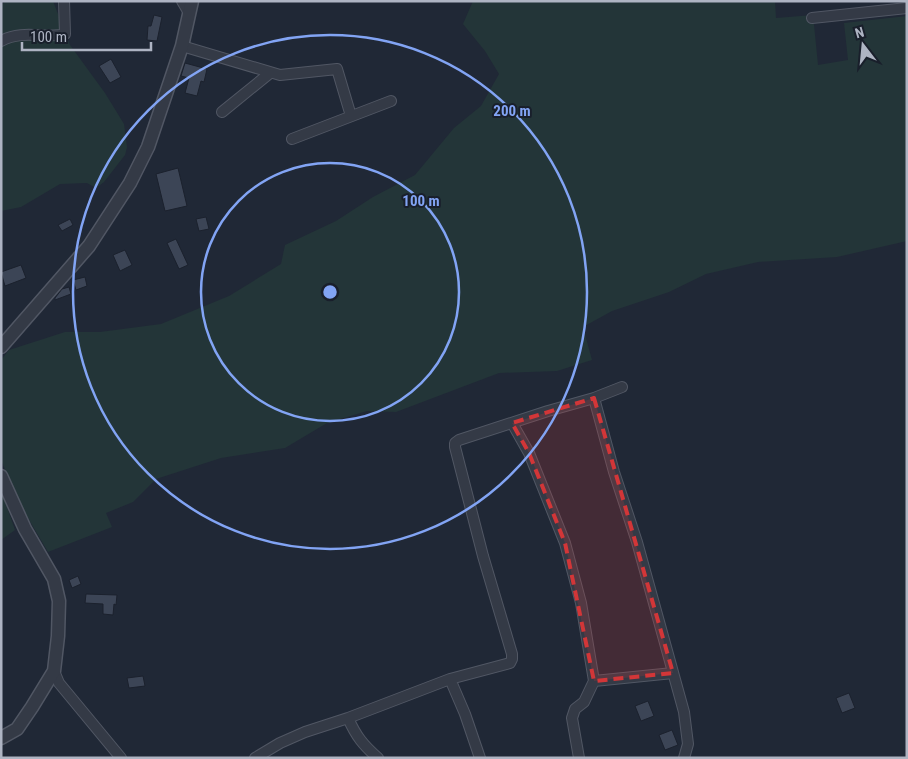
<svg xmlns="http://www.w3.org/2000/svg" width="908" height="759" font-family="'Roboto Condensed',sans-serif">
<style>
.green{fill:#233538}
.building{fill:#3c4556;stroke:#1b212d}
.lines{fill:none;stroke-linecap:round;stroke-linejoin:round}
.minor-casing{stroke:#515764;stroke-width:12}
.tertiary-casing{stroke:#515764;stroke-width:15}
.minor{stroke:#343a46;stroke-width:10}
.tertiary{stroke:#343a46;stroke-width:12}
.marked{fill:#d23638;fill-opacity:0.2;stroke:#d23638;stroke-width:4;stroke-dasharray:10 6;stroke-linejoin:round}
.ring{fill:none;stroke:#82a4f4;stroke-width:2.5}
.centre{fill:#82a4f4;stroke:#191f2b;stroke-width:2.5}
.ring-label{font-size:15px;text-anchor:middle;font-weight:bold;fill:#82a4f4;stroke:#191f2b;stroke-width:4;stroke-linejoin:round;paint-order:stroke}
</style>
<rect width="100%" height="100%" fill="#202836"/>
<path class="green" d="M6 1H53L70 45 105 93 124 124 127 147 125 155 104 182 96 188 87 183 60 184 21 207 1 211V5Z
M473 1H775L776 18 813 15 818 65 848 60 844 23 907 16V241L837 257 758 262 706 274 669 292 612 311 583 327 592 360 557 371 499 373 396 412 367 411 327 423 285 448 221 458 156 479 133 502 106 513 112 527 48 552 18 501 1 460V360L9 350 65 332H100L161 324 229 296 281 264 285 245 336 221 373 197 415 175 454 128 481 106 499 74 485 51 463 24Z
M1 490 15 530 1 540Z"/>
<path class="building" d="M154 15 162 17 157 41 147 40 148 26H151Z
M111 59 121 77 110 83 99 66Z
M185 63 207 69 204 82 201 81 197 96 185 93 189 78 181 76Z
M178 168 187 206 165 211 156 174Z
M206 217 209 229 199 231 196 219Z
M70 219 73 225 62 231 58 225Z
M176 239 188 265 179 269 167 243Z
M125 250 132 265 120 271 113 255Z
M21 265 26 278 5 286 1 272Z
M85 277 87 286 76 290 73 280Z
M69 287 71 294 55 300V298L62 289Z
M78 576 81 584 72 588 69 580Z
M86 594 117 595 116 605 114 604 113 615 103 614V604L85 603Z
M143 676 145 686 129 688 127 678Z
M849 693 855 708 842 713 836 698Z
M648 701 654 716 641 721 635 706Z
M672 730 678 745 665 750 659 735Z"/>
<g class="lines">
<g class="minor-casing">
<path id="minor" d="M182 1 189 13
M812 18 907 8
M1 41C23 29 45 39 65 34L64 1
M182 46 280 75 337 69 351 116
M222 112 270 73
M292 139 391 101
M594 398 614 472 637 542 684 712 688 744 684 758
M512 423 529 453 565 543 581 603 594 681 584 702 575 709 572 718 579 758
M54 671 59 683 121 758
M450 679 465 714 480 758
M594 681 673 673
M348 718C356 736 363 745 378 758
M255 758 280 743 305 732 348 718 450 679 510 663 512 659V654L483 556 455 447V443L459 440 548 411 594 398 622 387"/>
</g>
<g class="tertiary-casing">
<path id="tertiary" d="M1 347 89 246 130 183 148 147 182 46 192 1
M1 476 25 529 54 579 59 601 58 636 54 671 32 707 17 729 1 738"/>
</g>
<use href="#minor" class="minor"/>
<use href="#tertiary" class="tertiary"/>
</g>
<path class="marked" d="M594 398 673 673 594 681 565 543 529 453 512 423Z"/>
<g class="ring">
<circle cx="330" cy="292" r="129"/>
<circle cx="330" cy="292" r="257"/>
</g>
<circle cx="330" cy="292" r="8" class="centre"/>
<g class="ring-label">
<text x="512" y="116">200 m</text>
<text x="421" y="206">100 m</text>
</g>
<rect width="908" height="759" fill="none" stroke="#aeb4c3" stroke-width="5"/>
<g transform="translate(863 45) rotate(344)" stroke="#191f2b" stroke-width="4" paint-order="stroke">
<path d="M0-4L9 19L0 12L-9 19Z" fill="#aeb4c3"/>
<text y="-8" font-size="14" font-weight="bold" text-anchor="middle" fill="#aeb4c3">N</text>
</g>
<path d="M22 42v8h129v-8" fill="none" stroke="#aeb4c3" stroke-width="2.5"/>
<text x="30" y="42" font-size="15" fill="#aeb4c3" stroke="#191f2b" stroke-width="4" paint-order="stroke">100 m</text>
</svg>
